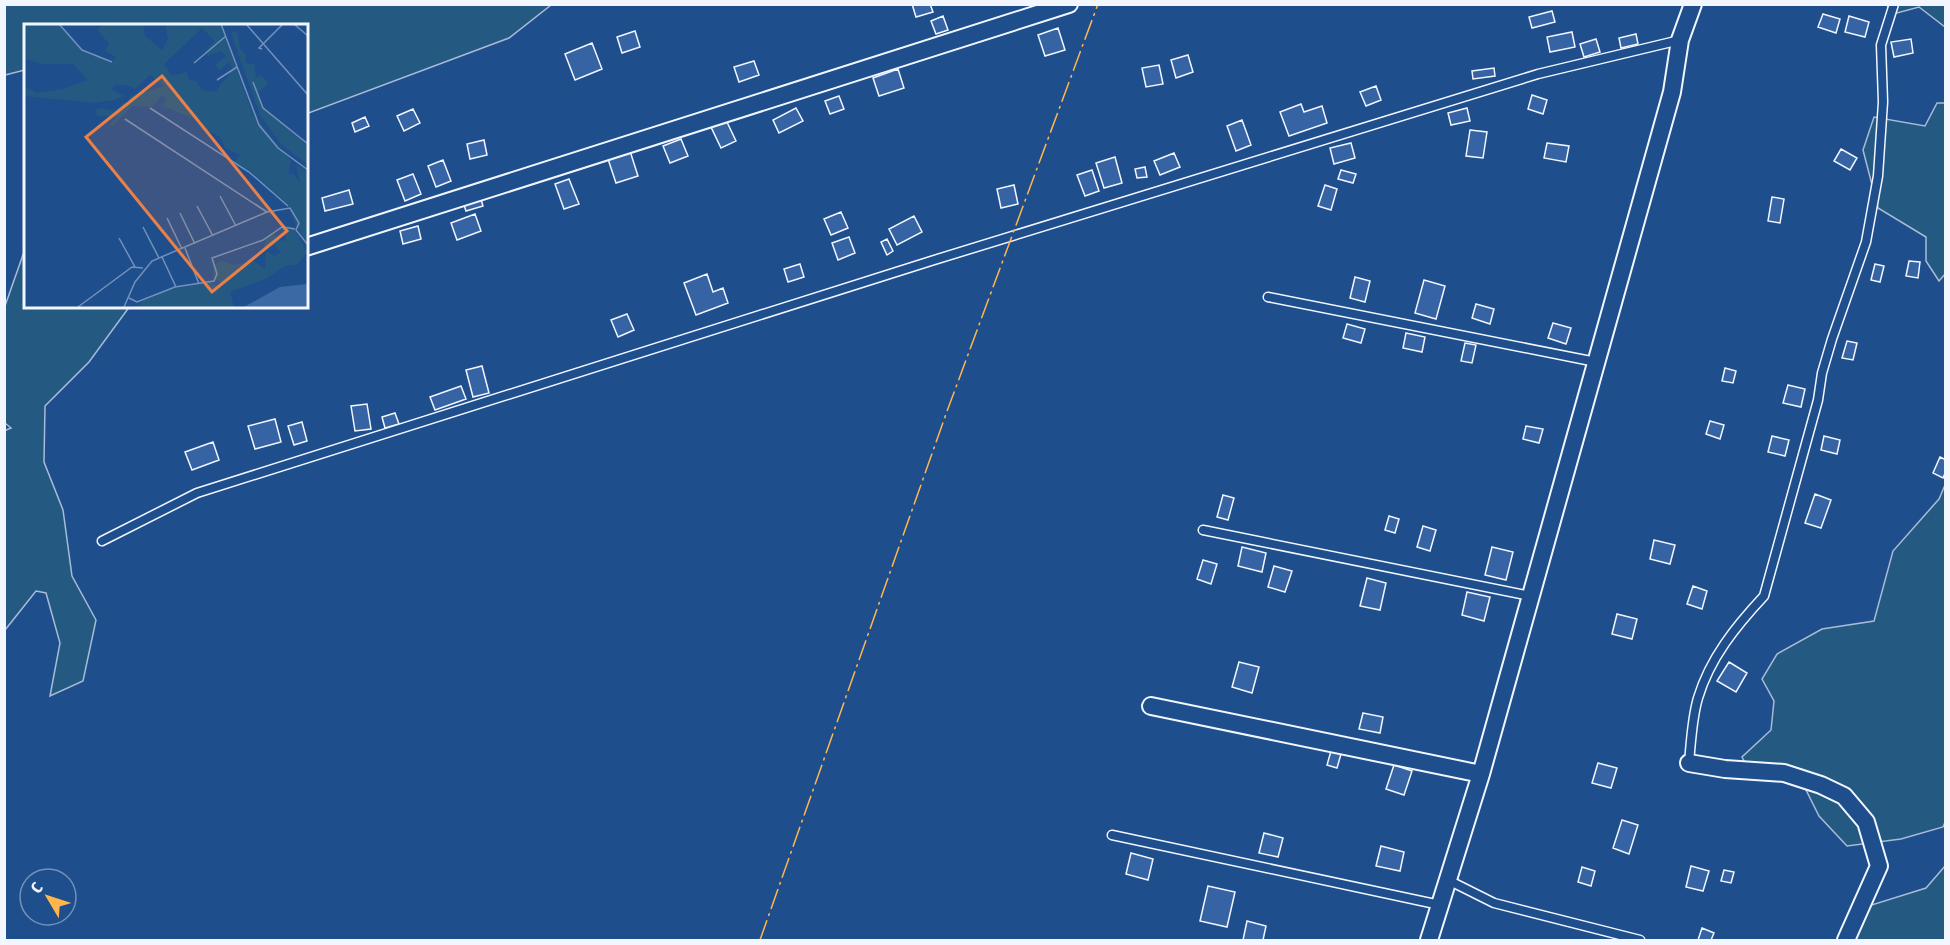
<svg xmlns="http://www.w3.org/2000/svg" width="1950" height="945" font-family="'Fira Sans Condensed',sans-serif">
<style>
.green{fill:#245a82;stroke:#a8bbd7;stroke-width:1.5}
.building{fill:#3563a3;stroke:#f2f6ff;stroke-width:1.5}
.lines{fill:none;stroke-linecap:round;stroke-linejoin:round}
.service-casing{stroke:#f2f6ff;stroke-width:11}
.minor-casing{stroke:#f2f6ff;stroke-width:20}
.service{stroke:#1f4e8c;stroke-width:8}
.minor{stroke:#1f4e8c;stroke-width:16}
.power{stroke:#ffb74d;stroke-width:1.5;stroke-dasharray:21 4.5 3 4.5;stroke-linecap:butt}
.inset-road{fill:none;stroke:#7391ba;stroke-width:1.5}
.view{fill:#ea8049;fill-opacity:0.15;stroke:#ea8049;stroke-width:3}
.inset-edge{fill:none;stroke:#f2f6ff;stroke-width:3}
</style>
<rect width="100%" height="100%" fill="#1f4e8c"/>
<path class="green" d="M4 5 5 4 551 5 509 38 306 114V26H26L25 70 5 75Z
M1886 5H1945V27L1919 7 1897 13Z
M1937 103H1945L1946 273 1939 281 1926 261V237L1878 208 1863 150 1874 117 1925 126Z
M25 249 26 306H130L89 362 45 406 44 462 63 510 72 576 96 620 83 681 50 696 60 643 46 593 36 591 5 630 4 431 11 428 5 423V306Z
M1945 485 1946 820 1943 827 1901 839 1847 846 1819 816 1802 782 1754 779 1742 757 1771 730 1774 701 1762 679 1777 654 1822 629 1874 621 1893 551 1939 499Z
M1945 866V940H1852L1865 907 1926 888Z"/>
<path class="building" d="M912 4H930L933 12 916 17Z
M1552 11 1555 22 1532 28 1529 17Z
M1823 14 1840 19 1836 33 1818 27Z
M943 16 948 30 936 34 931 21Z
M1849 16 1869 22 1865 37 1845 32Z
M1058 28 1065 50 1045 56 1038 35Z
M635 31 640 47 622 53 617 37Z
M1572 32 1575 47 1550 52 1547 37Z
M1636 34 1638 44 1621 48 1619 38Z
M1596 39 1600 52 1584 57 1580 44Z
M1911 39 1913 53 1894 57 1891 42Z
M592 43 602 69 575 80 565 54Z
M1188 55 1193 72 1176 78 1171 60Z
M754 61 759 75 739 82 734 67Z
M1159 65 1163 84 1146 87 1142 68Z
M1494 68 1495 76 1473 79 1472 71Z
M898 69 904 88 879 96 873 78Z
M1376 86 1381 100 1366 106 1360 92Z
M1532 95 1547 100 1543 114 1528 109Z
M839 96 844 109 830 114 825 101Z
M1301 104 1304 112 1322 106 1327 123 1289 136 1280 112Z
M796 108 803 121 779 133 773 120Z
M1467 108 1470 121 1451 125 1448 113Z
M413 109 420 123 404 131 397 116Z
M365 117 369 126 355 132 352 123Z
M726 120 736 141 721 148 711 127Z
M1242 120 1251 145 1236 151 1227 126Z
M1470 130 1487 132 1483 158 1466 156Z
M681 139 688 156 670 163 663 146Z
M484 140 487 155 470 159 467 144Z
M1351 143 1355 158 1334 164 1330 148Z
M1547 143 1569 146 1566 162 1544 158Z
M1841 149 1857 158 1850 170 1834 161Z
M630 151 638 176 616 183 608 159Z
M1174 153 1180 167 1160 175 1154 161Z
M1115 157 1122 183 1104 188 1096 163Z
M443 160 451 181 436 187 428 166Z
M1145 167 1147 177 1137 178 1135 169Z
M1092 170 1099 191 1085 196 1077 175Z
M1341 170 1356 174 1353 183 1338 179Z
M413 174 421 194 405 201 397 180Z
M569 179 579 204 564 209 555 184Z
M1014 185 1018 204 1001 208 997 189Z
M1325 185 1337 189 1331 210 1318 206Z
M349 190 353 204 325 211 322 198Z
M480 196 483 206 466 211 463 202Z
M1772 197 1784 199 1780 223 1768 221Z
M841 212 848 228 831 235 824 219Z
M475 214 481 231 457 240 451 223Z
M914 216 922 232 897 245 889 229Z
M418 226 421 239 403 244 400 231Z
M849 237 855 253 838 260 832 243Z
M887 239 893 251 887 255 881 242Z
M1909 261 1920 262 1918 278 1906 276Z
M800 264 804 277 788 282 784 269Z
M1875 264 1884 266 1880 282 1871 280Z
M707 274 713 292 723 288 728 303 696 315 684 283Z
M1355 277 1370 281 1365 302 1350 298Z
M1424 280 1445 286 1436 319 1415 313Z
M1476 304 1494 309 1490 324 1472 318Z
M627 314 634 330 618 337 611 320Z
M1553 323 1571 328 1566 344 1548 338Z
M1347 324 1365 329 1361 343 1343 338Z
M1406 333 1425 337 1422 352 1403 348Z
M1847 341 1857 343 1853 360 1842 358Z
M1465 343 1476 345 1472 363 1461 361Z
M482 366 489 393 473 397 466 370Z
M1725 368 1736 371 1733 383 1722 381Z
M1788 385 1805 389 1801 407 1783 403Z
M461 386 466 399 435 410 430 397Z
M367 404 371 429 355 431 351 406Z
M395 413 399 424 385 428 382 417Z
M275 419 281 442 255 449 248 426Z
M1710 421 1724 425 1720 439 1706 434Z
M302 422 307 441 294 445 288 426Z
M1526 426 1543 429 1539 443 1523 439Z
M1772 436 1789 440 1785 456 1768 452Z
M1824 436 1840 440 1837 454 1821 450Z
M213 442 219 460 192 470 185 452Z
M1940 457 1946 460V471L1943 478 1933 473Z
M1815 494 1831 500 1821 528 1805 523Z
M1223 495 1234 498 1228 520 1217 517Z
M1389 516 1399 519 1395 533 1385 530Z
M1423 526 1436 530 1430 551 1417 547Z
M1654 540 1675 545 1670 564 1650 559Z
M1242 547 1266 553 1262 572 1238 566Z
M1492 547 1513 552 1506 580 1485 575Z
M1203 560 1217 564 1211 584 1197 579Z
M1274 566 1292 571 1285 592 1268 587Z
M1367 578 1386 583 1380 610 1360 606Z
M1693 586 1707 591 1702 609 1687 604Z
M1467 592 1490 597 1484 621 1462 615Z
M1617 614 1637 619 1632 639 1612 634Z
M1239 662 1259 667 1252 693 1232 687Z
M1729 662 1747 673 1736 692 1717 681Z
M1363 713 1383 717 1380 733 1359 729Z
M1331 751 1341 754 1337 768 1327 765Z
M1598 763 1617 768 1611 788 1592 783Z
M1394 765 1412 771 1404 795 1386 789Z
M1622 820 1638 825 1629 854 1613 848Z
M1264 833 1283 838 1278 857 1259 853Z
M1381 846 1404 852 1400 871 1376 866Z
M1131 853 1153 859 1148 880 1126 874Z
M1691 866 1709 871 1703 891 1686 887Z
M1582 867 1595 871 1591 886 1578 882Z
M1724 870 1734 872 1731 883 1721 881Z
M1208 886 1235 892 1227 927 1200 921Z
M1247 921 1266 926 1263 940H1243Z
M1702 928 1714 933 1711 940H1698Z"/>
<g class="lines">
<g class="service-casing">
<path id="service" d="M1268 297 1596 362
M1203 530 1530 596
M102 541 197 493 931 261 1538 74 1680 40
M1689 763C1691 742 1692 718 1698 698 1710 658 1736 626 1764 596L1818 400 1822 373 1832 339 1866 242 1878 176 1883 102 1881 45 1894 4
M1112 835 1440 905
M1448 880 1494 903 1640 940"/>
</g>
<g class="minor-casing">
<path id="minor" d="M306 247 1069 4
M1151 706 1481 774
M1689 763 1725 769 1784 773 1821 785 1844 796 1866 822 1879 866 1846 940
M1429 940 1481 774 1672 92 1680 40 1693 4"/>
</g>
<use href="#service" class="service"/>
<use href="#minor" class="minor"/>
<path class="power" d="M760 940 946 414 1098 4"/>
</g>
<g transform="translate(24 24)">
<rect width="284" height="284" fill="#1f4e8c"/>
<path d="M0 0H34L61 29 88 38 92 33 81 27 85 20 73 5 81 0H119L121 12 138 26 144 15 141 0H196L229 91 267 137 264 151 268 149 276 158 272 141 283 147V218L272 202 264 180 225 146 210 139 216 131 201 124 196 113 180 104 177 97 138 82 143 75 138 71 128 83 108 82 89 102 85 101 93 93 73 92 72 86 77 84 91 87 100 78 104 80 106 72 140 62 126 51 111 65 102 61 90 62 88 66 100 72 90 76 71 79 0 72V62L12 69 39 65 64 56 49 40H18L0 34ZM178 4 191 17 181 28 184 32 197 27 202 32 191 41 195 47 205 38 209 45 191 68 178 66 172 57 165 56 163 48 148 52 140 40ZM213 7 216 25 222 31 221 39 230 40 232 54 237 51 244 60 234 68 238 81 283 121V140L258 121 236 91 207 9ZM259 201 269 203 283 228 273 241 261 242 243 254 206 268 210 283H114L120 274 146 265 186 259 198 263 201 260 189 254V242L197 236 209 241 230 237 241 245 242 227 251 232 257 228 250 221 240 224 242 215 249 209 257 217 262 216Z" fill="#245a82" fill-rule="evenodd"/>
<path d="M283 260V283H220L256 263Z" fill="#3b69a3"/>
<path class="inset-road" d="M35 0 58 26 88 38M197 0 235 101 254 124 284 146M222 0 284 71M270 0 284 12M238 25 235 24 259 0M170 39 202 12M193 56 213 43M229 58 239 84 284 120M126 84 225 148 264 182M101 95 243 188M196 172 212 202M173 182 189 212M156 189 171 220M143 194 158 225M119 203 135 234M95 214 111 243M161 224 175 260M138 233 152 263M105 274 113 278 151 263 190 257 193 250 188 234 239 216 258 203 271 205M54 283 108 243 119 244M100 283 111 258 128 237 243 188 266 184 275 199 272 206 284 221"/>
<path class="view" d="M138 52 263 207 188 268 62 113Z"/>
<rect width="284" height="284" class="inset-edge"/>
</g>
<rect width="1950" height="945" fill="none" stroke="#f2f6ff" stroke-width="12"/>
<g transform="translate(48 897) rotate(309)"><circle r="28" fill="#1f4e8c" stroke="#7391ba" stroke-width="1.5"/>
<path d="M0-4.5L10 22L0 15L-10 22Z" fill="#ffb74d"/>
<text y="-9" font-size="16" font-weight="bold" text-anchor="middle" fill="#f2f6ff">С</text>
</g>
</svg>
